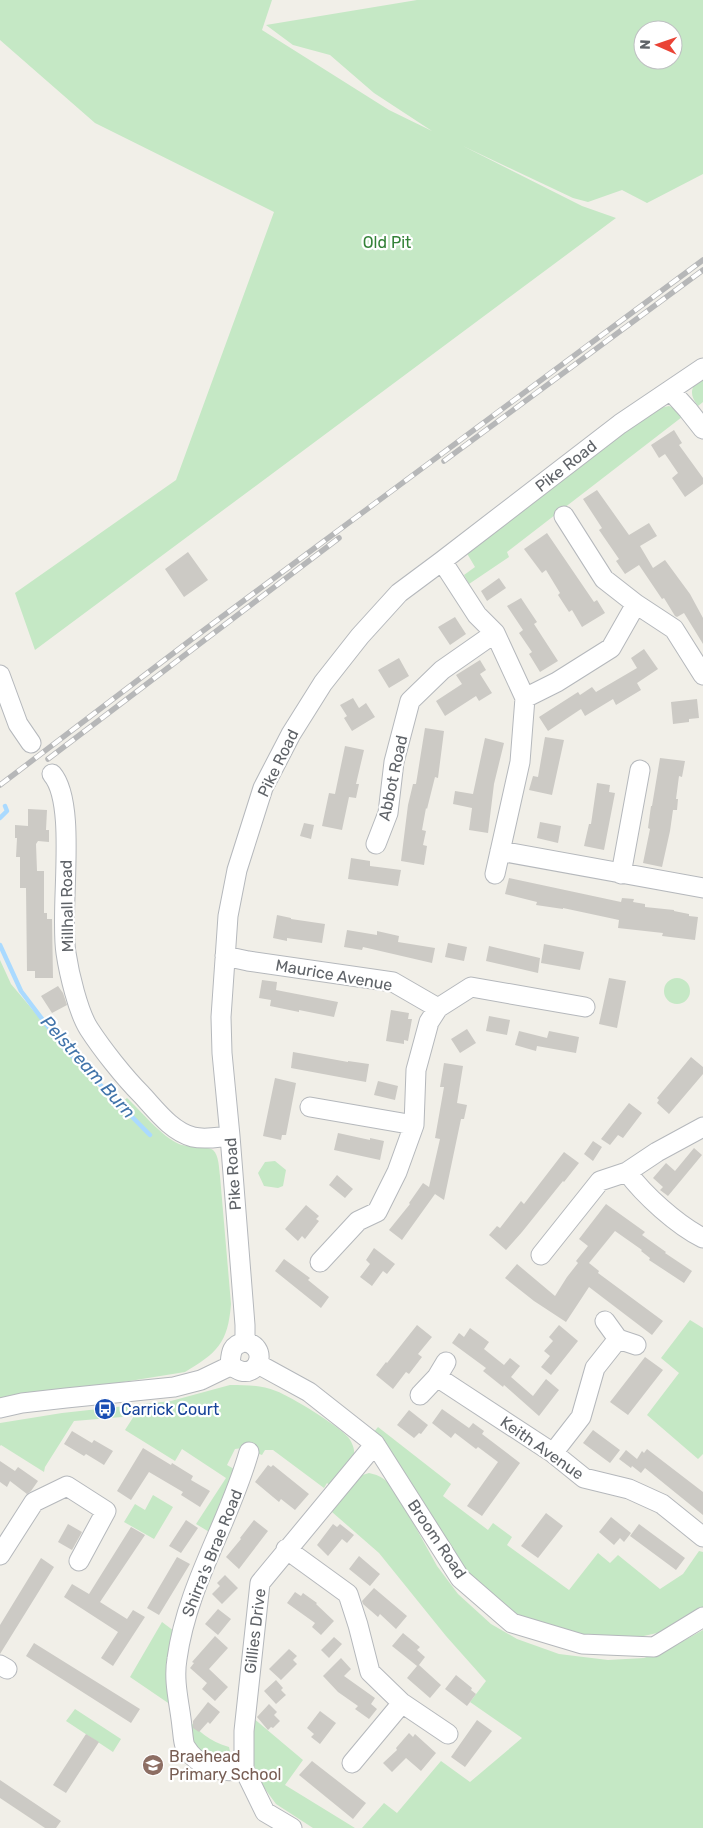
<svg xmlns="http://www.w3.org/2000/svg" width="703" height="1828" font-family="Rubik,sans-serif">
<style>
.green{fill:#c5e8c5;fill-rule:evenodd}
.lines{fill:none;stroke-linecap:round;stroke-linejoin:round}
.stream{stroke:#aadaff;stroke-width:4.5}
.building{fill:#cccac5}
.minor-casing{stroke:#b5b8bc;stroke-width:21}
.minor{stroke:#fff;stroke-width:19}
.rail-casing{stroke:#b6b7b8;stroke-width:5.5}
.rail{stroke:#fff;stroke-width:4;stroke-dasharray:11;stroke-linecap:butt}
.labels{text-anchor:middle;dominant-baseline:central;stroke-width:4.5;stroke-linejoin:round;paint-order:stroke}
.park-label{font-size:16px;fill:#348238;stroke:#fff}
.street-label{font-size:16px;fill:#5f6368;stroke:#fff}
.transit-label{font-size:16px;fill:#164399;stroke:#fff;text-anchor:start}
.education-label{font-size:16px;fill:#785e54;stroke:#fff;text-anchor:start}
.water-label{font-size:18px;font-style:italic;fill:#4174aa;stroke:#fff}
</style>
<rect width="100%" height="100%" fill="#f1efe8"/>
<path class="green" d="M0 0H272L262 30 389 110 432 131 374 93 330 55 293 45 266 25 417 0H703V174L647 203 622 190 588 202 573 198 463 146 582 206 616 218 35 650 15 593 176 480 274 212 95 123 0 40ZM643 30H673V60H643Z
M703 376V402L698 406C688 393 691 386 703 376Z
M669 406 680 411 682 417 507 552 509 557 469 584 464 575 475 567 465 550 634 425 660 408Z
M0 960 11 984 115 1108 127 1098C142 1112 161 1136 179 1144 189 1148 208 1146 213 1150 219 1155 219 1169 220 1176L231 1304C228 1343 217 1353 185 1372L0 1402Z
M664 991a13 13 0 1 1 26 0a13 13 0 1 1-26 0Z
M275 1161 286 1170 283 1186 278 1188 264 1186 258 1173 265 1162Z
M690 1320 703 1328V1454L698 1459 647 1415 679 1373 661 1358Z
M230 1385C246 1385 261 1385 276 1391 292 1397 337 1425 348 1437 352 1442 355 1449 354 1455 352 1466 339 1478 332 1487L327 1483 324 1488 273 1450H265L262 1455 243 1448 235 1449 227 1465 234 1469 211 1533 196 1524 226 1478 182 1449 175 1461 125 1430 134 1416 74 1421 45 1467 44 1472 1 1445 0 1446V1423L62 1413 171 1401Z
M378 1427 451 1484 443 1496 488 1530 493 1523 512 1537 507 1545 569 1590 598 1553 610 1563 618 1555 660 1589 683 1574 699 1551 703 1552V1612L687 1621 657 1633 635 1638 599 1642 523 1622 478 1589 433 1525 416 1491 373 1433Z
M369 1473C380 1475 386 1480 394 1488L437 1566 458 1594 491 1624 517 1639 559 1654 608 1660 644 1658 674 1646 703 1630V1828H362L384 1803 397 1813 441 1761 470 1782 522 1738 470 1702 486 1681 446 1636 379 1553 332 1512 356 1477Z
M153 1495 173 1507 154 1539 124 1522 135 1504 145 1510Z
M162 1622 174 1631V1707L130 1677Z
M75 1709 121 1739 113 1752 66 1721Z
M185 1716C197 1730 210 1742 229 1747L232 1760C218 1772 204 1756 192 1747Z
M253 1718 303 1760 285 1785 355 1828H313L276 1804 260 1782 254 1765 251 1742Z"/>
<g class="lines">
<path class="stream" d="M0 818 7 811 5 806
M0 945 21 991 64 1048 150 1135"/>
</g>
<path class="building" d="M674 430 682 443 679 445 703 478V484L685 497 672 478 678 473 665 454 659 458 651 445Z
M597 490 629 535 649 523 657 536 640 546 653 568 665 560 690 594 703 618V644L684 613 677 617 675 616 664 598 662 599 639 565 625 574 616 561 619 559 599 530 602 528 583 499Z
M547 533 594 602 597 600 605 613 582 627 572 610 569 612 558 595 560 593 546 570 542 573 524 549Z
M188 552 208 580 184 597 165 569Z
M499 578 506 588 487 601 481 591Z
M521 598 537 622 534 624 558 661 540 672 529 654 532 652 519 633 523 630 507 606Z
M455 617 466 634 450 645 438 627Z
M644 649 658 669 637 683 641 690 616 705 613 699 585 716 581 709 548 731 539 717 578 692 580 695 592 687 596 692 637 668 631 658Z
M399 658 409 676 389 688 378 670Z
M480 660 486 670 480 674 492 693 479 701 476 696 445 716 436 701 462 684 456 675Z
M353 698 359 708 366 703 375 717 352 731 344 718 347 716 340 705Z
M697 699 699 718 689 719V722L673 724 671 702Z
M425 728 444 731 438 778 435 777 427 809 426 808 422 830 426 831 423 845 427 846 424 865 401 861 408 805 413 784H416Z
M545 737 564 740 552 795 529 790 533 776 538 777Z
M485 738 504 743 494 784 488 833 469 830 472 808 453 804 455 791 473 794Z
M345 746 364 750 356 784H359L356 798 349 797 342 830 322 826 329 793 335 794Z
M660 758 685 761 682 777 679 776 676 799H678L677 810H673L670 831 662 867 643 863 650 829 648 828 651 806H652Z
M597 783 610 785 609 792 615 793 604 850 584 846 589 824H591Z
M28 809 47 810 46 830H49V842L38 841 36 844 37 871H44V913H47V919H52L53 978H35V971H27L26 888H20V857H16L17 838H15V825L28 826Z
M540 822 561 826 558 843 537 838Z
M304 823 314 825 311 839 300 836Z
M351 858 370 861V866L401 870 398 886 348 879Z
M509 878 621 902 622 898 634 899 633 902 645 904V907L674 910V911L689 914V916L698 917 695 940 662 936 663 933 618 928 619 920 563 908V909L536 905 537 902 505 894Z
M277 915 291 918V919L325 924 322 943 287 938V941L273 938Z
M347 930 377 935V931L399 936 398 942 435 948 432 963 363 947 362 950 344 947Z
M448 943 467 947 464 961 445 957Z
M544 944 584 952 580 970 541 963Z
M489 946 540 958 538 973 486 961Z
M609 978 626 981 617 1028 599 1024Z
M262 980 277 982 276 990 338 1002 334 1017 299 1010V1012L270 1006 271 1000 259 998Z
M58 986 63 993 67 1005 52 1013 41 996Z
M391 1010 409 1013 408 1019H412L408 1041 404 1040V1044L386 1041Z
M489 1016 510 1020 507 1035 486 1031Z
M467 1029 476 1043 460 1053 451 1039Z
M519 1031 547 1038 549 1031 579 1037 576 1053 537 1046 536 1051 515 1045Z
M293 1052 348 1062V1061L369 1064 366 1082 291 1068Z
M691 1057 703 1067V1074L669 1114 657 1103 659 1100 657 1098Z
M444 1063 463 1066 457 1103 467 1105 464 1119H461L444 1200 435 1194 402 1240 389 1230 410 1204 409 1203 423 1183 429 1187 440 1139 435 1138 444 1087H440Z
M275 1078 296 1083 286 1135H282L281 1140 263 1136Z
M378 1081 398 1086 395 1100 374 1095Z
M629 1103 642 1113 623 1138 618 1135 610 1145 601 1139Z
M338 1133 370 1140V1138L384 1141 380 1160 334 1150Z
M593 1141 602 1147 593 1161 584 1154Z
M694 1148 702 1155 668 1196 660 1190 663 1187 653 1178 666 1163 675 1171Z
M564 1152 579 1163 564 1182 563 1181 522 1232 506 1250 489 1235 497 1226 500 1228 521 1201 524 1204Z
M337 1175 353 1189 345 1198 329 1185Z
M606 1204 645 1232 642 1235 666 1252 665 1253 692 1271 684 1283 649 1260 650 1258 641 1251 642 1250 615 1231 589 1263 599 1271 598 1273 663 1321 652 1335 589 1287 566 1322 534 1301 505 1278 517 1264 555 1296 567 1277 578 1263 576 1261 588 1246 579 1239Z
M306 1205 319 1216 316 1219 319 1221 305 1239 302 1236 298 1241 285 1229Z
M374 1248 395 1264 387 1274 383 1271 372 1286 360 1277 370 1264 366 1260Z
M284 1259 310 1278 308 1280 329 1297 321 1308 275 1271Z
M417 1325 432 1337 418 1354 422 1357 409 1374 406 1372 393 1389 376 1375 386 1362 387 1363Z
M559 1325 578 1341 551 1375 541 1367 550 1356 544 1351 553 1341 549 1337Z
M470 1328 489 1342 484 1349 504 1365 510 1358 520 1366 511 1377 533 1396 546 1379 559 1390 539 1416 504 1385 503 1387 483 1371 486 1368 452 1343 459 1333 464 1337Z
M645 1357 663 1370 628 1415 610 1402Z
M442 1409 469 1428 473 1423 484 1431 482 1434 520 1463 482 1516 467 1506 498 1462 478 1447 476 1449 455 1433 451 1438 432 1423Z
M409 1410 428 1425 421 1434 419 1433 414 1438 397 1425Z
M593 1430 620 1450 610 1463 583 1443Z
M72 1431 92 1443 94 1440 113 1451 104 1465 86 1454 84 1456 64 1444Z
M143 1448 171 1465 172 1463 193 1476 191 1480 210 1491 200 1507 181 1495 183 1492 149 1472 131 1500 117 1491Z
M647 1449 703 1492V1515L645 1468 641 1473 632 1466 631 1468 619 1459 626 1450 637 1459 642 1451 644 1453Z
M0 1461 15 1471 18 1467 38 1481 31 1491 27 1494 10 1481 7 1487 0 1482Z
M268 1465 271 1467 273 1465 309 1494 295 1510 281 1499 279 1502 255 1482Z
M546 1513 563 1526 538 1558 521 1546Z
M611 1517 631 1533 624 1542 620 1538 614 1545 599 1532Z
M186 1520 198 1528 181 1553 169 1546Z
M254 1520 268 1531 239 1569 226 1557 241 1539 240 1538Z
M68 1524 82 1532 72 1550 58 1542Z
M333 1524 337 1527 340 1524 354 1535 347 1543 342 1539 328 1556 317 1545Z
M639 1524 685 1558 676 1570 630 1536Z
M131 1527 145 1535 100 1602 127 1619 133 1610 145 1617 113 1666 101 1658 118 1632 64 1597 72 1584 89 1594Z
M359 1556 380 1574 370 1586 349 1569Z
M177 1557 190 1564 159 1615 147 1608Z
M41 1558 54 1567 0 1654V1625Z
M225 1575 238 1588 222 1604 212 1594 220 1586 217 1583Z
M374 1588 407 1616 396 1629 380 1614 378 1617 363 1604 362 1601Z
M295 1592 301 1596 303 1593 317 1603 316 1604 334 1621 321 1635 312 1627 315 1623 287 1603Z
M218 1609 231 1619 218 1635 205 1624Z
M403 1633 420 1647 417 1650 425 1657 419 1665 441 1685 430 1698 407 1678 417 1666 392 1646Z
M215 1636 228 1648 209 1669 228 1687 215 1701 202 1689 207 1683 190 1668 194 1663 192 1662Z
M334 1637 342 1644 329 1658 321 1650Z
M34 1643 140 1709 131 1723 26 1656Z
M289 1649 297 1656 293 1660 297 1664 281 1680 269 1669Z
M341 1658 351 1669 344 1676 375 1698 371 1704 377 1709 369 1719 355 1709 358 1706 338 1692 323 1676Z
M456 1675 472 1688 471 1690 476 1694 467 1706 445 1689Z
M276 1680 283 1688 281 1690 286 1695 276 1704 264 1691Z
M208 1702 220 1712 210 1724 208 1722 199 1732 193 1728V1721Z
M269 1704 277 1712 274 1715 280 1721 273 1728 271 1727 268 1730 257 1717Z
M320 1711 336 1723 320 1744 311 1737 314 1734 307 1728Z
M477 1720 492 1731 465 1767 451 1757Z
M409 1733 413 1737 415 1734 436 1753 421 1771 406 1758 392 1772 383 1763 397 1750 396 1748Z
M86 1734 99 1742 66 1793 53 1785Z
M312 1761 366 1803 353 1819 299 1775Z
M0 1780 61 1821 56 1828H45L0 1798Z"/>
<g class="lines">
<g class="minor-casing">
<path id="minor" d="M670 390 688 410 703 429
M442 561 477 615 495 633 525 698 520 762 495 874
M636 604 674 629 703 675
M0 675 18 724 31 743
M525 698 557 682 611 648 636 604 604 579 564 516
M52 774C78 804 59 910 66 953 69 973 78 1012 89 1029 102 1049 124 1077 141 1094 156 1110 171 1131 193 1137 205 1140 218 1137 230 1136
M376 844 388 813 394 762 410 701 442 670 495 633
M500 851 703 888
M621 874 640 770
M225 956 248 961 393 982 438 1008 429 1022 416 1070 414 1125 397 1172 377 1212 358 1221 320 1262
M438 1008 471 987 585 1007
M310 1107 414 1125
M627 1172C644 1195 677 1225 703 1238
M541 1255 600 1181 627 1172 657 1152 703 1127
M605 1321 618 1339 636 1345
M245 1342V1325L230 1136 222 1053 221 1017 228 916 237 870 263 788 291 734 323 683 360 636 399 593 442 561 620 424 703 368
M245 1342C268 1346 260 1376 241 1371 237 1370 234 1367 230 1366 231 1354 230 1345 245 1342Z
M446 1362 437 1377 553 1453 584 1478 629 1489 662 1504 703 1537
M258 1364 309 1392 375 1444 460 1578 512 1623 582 1644 654 1647 703 1617
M420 1395 437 1377
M0 1408 22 1403 66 1398 174 1387 201 1380 230 1366
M553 1453 581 1417 595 1368 618 1339
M286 1549 348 1594 358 1625 370 1672 402 1703 352 1763
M0 1555 34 1502 67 1486 106 1511 79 1561
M0 1665 7 1669
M402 1703 448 1734
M244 1769C221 1774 198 1768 185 1746 183 1741 183 1733 182 1727 180 1705 173 1682 177 1659 187 1585 229 1523 249 1452
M292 1828 265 1812 244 1769V1731L260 1583 375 1444"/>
</g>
<use href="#minor" class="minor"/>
<g class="rail-casing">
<path id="rail" d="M444 461 703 270
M48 759 339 538
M0 785 192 639 703 260"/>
</g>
<use href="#rail" class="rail"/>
</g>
<defs>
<g id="bus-disc" transform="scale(1.125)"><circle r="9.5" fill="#1a4fb4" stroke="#fff"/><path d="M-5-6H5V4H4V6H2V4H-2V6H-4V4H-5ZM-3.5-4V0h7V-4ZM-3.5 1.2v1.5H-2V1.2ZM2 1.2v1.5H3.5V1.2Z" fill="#fff"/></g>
<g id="school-disc" transform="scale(1.125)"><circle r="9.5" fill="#8d6e63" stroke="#fff"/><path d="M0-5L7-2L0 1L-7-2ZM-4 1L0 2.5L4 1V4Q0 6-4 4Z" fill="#fff"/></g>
</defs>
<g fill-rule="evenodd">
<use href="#bus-disc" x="105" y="1409"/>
<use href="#school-disc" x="153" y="1765"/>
</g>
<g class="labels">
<g class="park-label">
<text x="387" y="242">Old Pit</text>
</g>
<g class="street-label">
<text transform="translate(566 466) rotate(-38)">Pike Road</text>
<text transform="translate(278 763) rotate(-64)">Pike Road</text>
<text transform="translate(393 778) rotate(-78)">Abbot Road</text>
<text transform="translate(67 906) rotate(-91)">Millhall Road</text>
<text transform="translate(334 975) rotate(10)">Maurice Avenue</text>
<text transform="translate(233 1174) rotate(-94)">Pike Road</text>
<text transform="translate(542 1448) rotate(35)">Keith Avenue</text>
<text transform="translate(437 1539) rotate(56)">Broom Road</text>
<text transform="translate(212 1553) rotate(-68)">Shirra's Brae Road</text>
<text transform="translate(255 1631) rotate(-83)">Gillies Drive</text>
</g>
<g class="transit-label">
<text x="121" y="1409">Carrick Court</text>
</g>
<g class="education-label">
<text x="169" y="1756">Braehead<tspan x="169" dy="18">Primary School</tspan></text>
</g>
<g class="water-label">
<text transform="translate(88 1067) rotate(48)">Pelstream Burn</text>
</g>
</g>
<g transform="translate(658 45) rotate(272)"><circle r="24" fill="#ffffff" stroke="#bfc1c3"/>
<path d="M0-4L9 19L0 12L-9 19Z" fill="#ea4335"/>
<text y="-8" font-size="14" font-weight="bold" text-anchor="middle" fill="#5f6368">N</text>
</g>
</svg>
